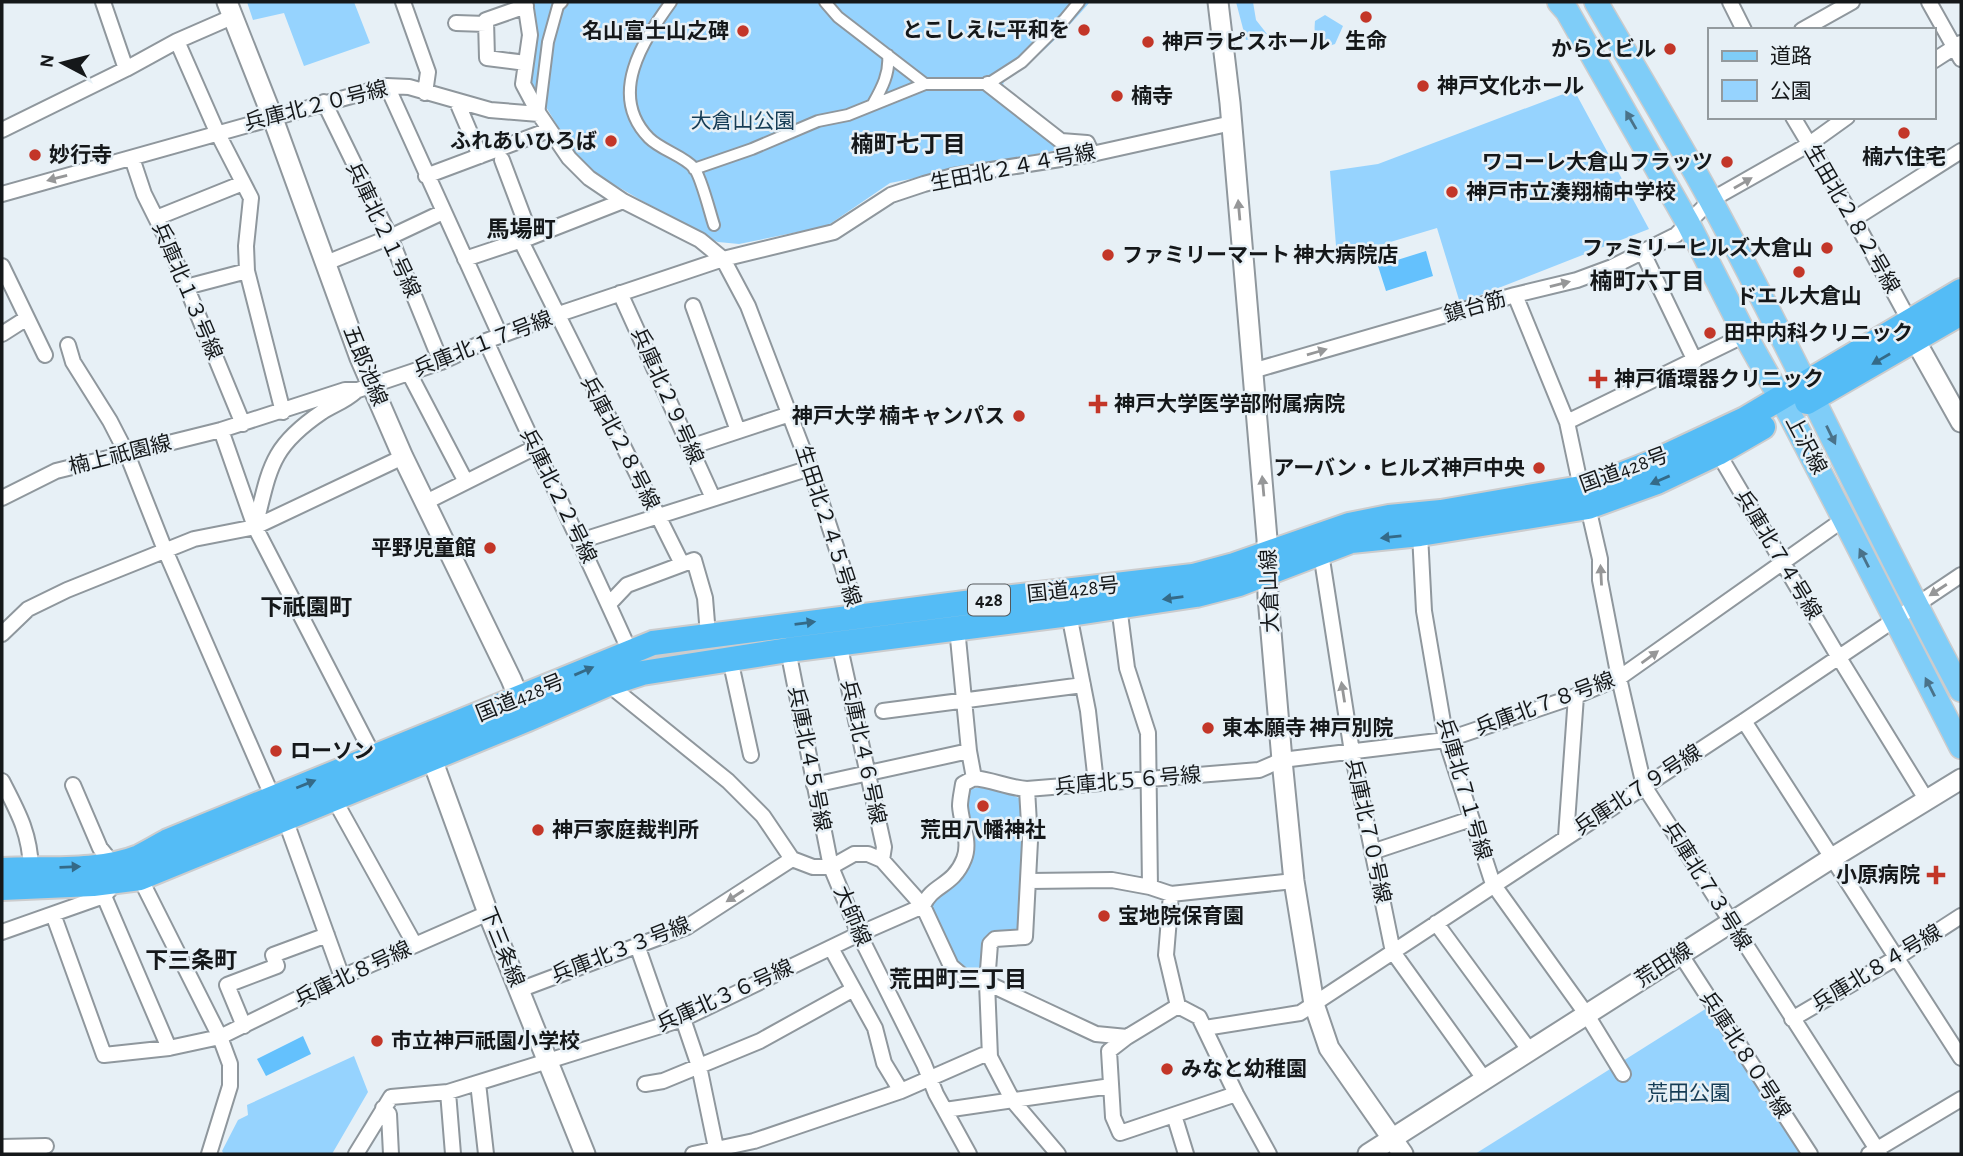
<svg xmlns="http://www.w3.org/2000/svg" width="1963" height="1156" font-family="'Alegreya Sans','Noto Sans JP',sans-serif">
<style>
.green{fill:#96d3fe}
.water{fill:#64c1fd}
.lines{fill:none;stroke-linecap:round;stroke-linejoin:round}
.pedestrian-casing{stroke:#8f979d;stroke-width:14}
.minor-casing{stroke:#8f979d;stroke-width:18}
.tertiary-casing{stroke:#8f979d;stroke-width:23}
.primary-casing{stroke:#cccccd;stroke-width:26}
.trunk-casing{stroke:#cccccd;stroke-width:28}
.pedestrian{stroke:#fff;stroke-width:10}
.minor{stroke:#fff;stroke-width:14}
.tertiary{stroke:#fff;stroke-width:19}
.primary{stroke:#7fcdf8;stroke-width:23}
.trunk{stroke:#54bcf6;stroke-width:24}
.oneway{fill:#4a7289}
.oneway2{fill:#969798}
.oneway3{fill:#346a88}
.poi-dot{fill:#c33628;stroke:#e7f0f6;stroke-width:2.5}
.labels{text-anchor:middle;dominant-baseline:central;stroke-width:5;stroke-linejoin:round;paint-order:stroke}
.shield{fill:#e7f0f6;stroke:#54595c;stroke-width:2}
.shield-label{font-size:19px;font-weight:bold;fill:#15181a}
.poi-label{font-size:21px;font-weight:bold;fill:#15181a;stroke:#e7f0f6;text-anchor:start}
.street-label{font-size:21px;fill:#15181a;stroke:#e7f0f6}
.park-label{font-size:21px;fill:#153c55;stroke:#e7f0f6}
.neighbourhood-label{font-size:23px;font-weight:bold;fill:#15181a;stroke:#e7f0f6}
</style>
<rect width="100%" height="100%" fill="#e7f0f6"/>
<path class="green" d="M247 2H354L370 43 304 66 284 13 253 20Z
M533 2H1090C1065 31 1037 60 1004 80L1003 86 995 84 1067 148 890 183 827 226 739 244 718 242 701 235 601 177 575 155 531 82 535 34Z
M1236 2H1253L1256 20 1267 34 1246 40Z
M1325 15 1343 26 1335 44 1326 47C1314 39 1314 35 1315 21Z
M1574 90 1649 229 1460 303 1437 228 1337 258 1330 171 1378 164Z
M992 786 1021 799 1024 842 1017 933 995 934 984 975H978L958 965 931 911 934 898C997 860 960 841 969 789Z
M1707 1008 1802 1154H1475Z
M354 1056 368 1092 332 1154H224L222 1151 238 1120 248 1115 247 1105Z"/>
<path class="water" d="M1426 251 1433 276 1386 291 1378 266Z
M303 1036 311 1054 266 1076 257 1059Z"/>
<g class="lines">
<g class="pedestrian-casing">
<path id="pedestrian" d="M671 2C643 41 607 95 649 138 661 150 684 156 694 168 701 176 710 213 714 225
M825 2 838 17 925 84
M873 104C882 88 890 73 888 55
M539 114 548 42 558 6 562 2
M694 169 752 149 818 121 848 115 925 84H988L1022 62 1065 19 1079 2"/>
</g>
<g class="minor-casing">
<path id="minor" d="M103 2 126 69
M403 2 428 72 425 93
M525 2 530 35 523 84 539 114 569 158 589 178 623 201 700 240 723 259 748 306 810 468 855 604 858 621
M1730 2 1744 30
M1929 2 1961 59
M526 6 486 20 487 58 526 63
M456 23 486 24
M1802 30 1852 2
M177 41 217 132 251 198 246 246 247 271 283 412
M1933 61 1961 43
M988 84 1061 141 1087 143 1092 154
M387 86 500 335
M324 102 390 237 441 362
M457 102 480 156
M1793 117 1854 219 1910 322
M2 130 126 69 177 41 232 17
M132 158 144 194 167 240 243 424
M502 160 531 237
M426 176 549 130
M2 194 387 86 409 87 490 110 539 114
M156 218 243 183
M1854 219 1961 151
M521 241 682 564
M1643 253 1695 361
M465 259 531 237 623 201
M326 263 390 237 443 212
M2 266 45 355
M186 287 247 271
M620 293 713 498
M1515 295 1567 422 1581 488
M693 306 738 431
M2 334 27 318
M486 341C533 445 583 547 630 652
M68 345 73 362 110 421 127 454 165 550 273 798
M1252 371 1515 295 1577 280 1612 267 1676 235 1711 200 1808 145 1847 117
M409 373 466 482
M1567 422 1745 335
M221 430 255 527 374 757
M690 447 790 414
M1718 453 1838 656 1926 799
M2 498 56 471 221 430 345 390H358L441 362 486 341 556 315 723 259 834 232 891 195 924 184 953 176 1092 154 1232 123
M426 502 534 448
M1588 507 1600 559V580L1619 678 1644 786 1880 1154
M255 527C270 469 269 448 322 412 333 405 345 401 355 392
M1420 534 1424 611 1446 740 1493 884 1587 1015 1623 1074
M580 541 810 468
M1321 553 1352 752 1393 952 1485 1080
M609 604 627 585 694 560 705 598 708 635
M1119 606 1127 668 1148 733 1150 887
M1069 614 1088 711 1096 783
M2 634 28 609 67 590 194 539 255 527 403 457
M839 643 884 847 882 860
M788 650 831 867 859 934 924 1064 936 1094 969 1154
M730 659 751 755
M608 684 728 781 763 816 792 859 813 867H831
M883 711 1083 685
M1744 721 1961 1058
M974 778C993 780 1009 788 1027 789L1259 770 1282 760 1446 740 1576 696 1619 678 1844 519
M2 781C18 812 30 833 31 869
M814 785 969 751
M1027 789 1030 841 1025 937 995 939 990 944 987 983 990 1057 1013 1101 1058 1154
M334 799 415 945
M285 819 342 977
M1566 837 1576 696
M1372 852 1471 819
M831 867 854 854H868L882 860 923 906 951 966 964 977 987 983 1096 1034 1127 1037 1178 1006
M140 878 220 1037 230 1064V1086L209 1154
M1029 881 1112 880 1150 887 1171 894 1294 881
M1171 894 1166 955 1178 1006
M104 896 169 1048
M53 914 104 1055 169 1048 220 1037 342 977 488 913
M1436 923 1530 1051
M2 932 104 896 117 881 113 864 100 848 73 785
M637 945 665 1025
M831 948 875 1028 884 1063 901 1091
M1681 955 1810 1154
M519 990 687 927 792 859
M1178 1006 1199 1017 1236 1094 1269 1154
M683 1019 699 1066 716 1148
M1792 1019 1896 958 1961 916
M244 1026 227 985 277 966 273 955 327 935
M1205 1028 1300 1013 1744 721 1961 575
M1127 1037 1109 1051 1113 1117 1120 1133 1236 1094
M478 1083 486 1154
M645 1084 663 1081 760 1041 852 990
M448 1092 453 1154
M383 1108 389 1114 391 1154
M945 1110 1111 1086
M1174 1115 1186 1154
M2 1147 46 1146
M356 1154 391 1097 448 1092 683 1019 859 934 923 906C932 884 953 887 964 859 971 842 961 823 960 806 960 799 962 791 963 784L974 778 969 751 957 628
M693 1154 754 1141 901 1091 983 1055 990 1057
M1869 1154 1961 1099"/>
</g>
<g class="tertiary-casing">
<path id="tertiary" d="M227 2 272 116 360 358 403 457 511 679 524 710
M1218 2 1230 103 1267 539 1268 597 1282 760 1294 881 1314 1004 1329 1048 1403 1154
M1915 340 1961 422
M428 748 488 913 585 1154
M1368 1154 1832 858 1961 779"/>
</g>
<g class="primary-casing">
<path id="primary" d="M1559 2 1567 11 1688 223 1745 335 1789 413 1844 519 1961 747
M1596 2C1634 68 1674 133 1710 199 1798 361 1874 529 1961 690"/>
</g>
<g class="trunk-casing">
<path id="trunk" d="M1807 402 1961 313
M2 870C44 868 100 873 139 857 149 852 159 846 168 841L653 643 996 599 1193 576 1234 565 1349 525 1389 517 1441 512 1581 488 1608 480 1651 463 1745 419 1961 291
M2 888 93 884 140 878 528 719 608 684 642 673 788 650 1069 614 1196 595 1239 584 1351 541 1420 534 1588 507 1657 482 1718 453 1763 427"/>
</g>
<use href="#pedestrian" class="pedestrian"/>
<use href="#minor" class="minor"/>
<use href="#tertiary" class="tertiary"/>
<use href="#primary" class="primary"/>
<use href="#trunk" class="trunk"/>
</g>
<defs><path id="oneway-solid" d="M-6-.8H1V-3.2L6.5 0L1 3.2V.8H-6Z" transform="scale(1.75)"/></defs>
<g class="oneway">
<use href="#oneway-solid" transform="translate(1631 120) rotate(-120)"/>
<use href="#oneway-solid" transform="translate(1831 435) rotate(64)"/>
<use href="#oneway-solid" transform="translate(1864 558) rotate(-117)"/>
<use href="#oneway-solid" transform="translate(1930 687) rotate(-117)"/>
</g>
<g class="oneway2">
<use href="#oneway-solid" transform="translate(57 178) rotate(165)"/>
<use href="#oneway-solid" transform="translate(1743 183) rotate(-30)"/>
<use href="#oneway-solid" transform="translate(1239 210) rotate(-95)"/>
<use href="#oneway-solid" transform="translate(1560 284) rotate(-14)"/>
<use href="#oneway-solid" transform="translate(1317 352) rotate(-16)"/>
<use href="#oneway-solid" transform="translate(1263 486) rotate(-95)"/>
<use href="#oneway-solid" transform="translate(1601 575) rotate(-93)"/>
<use href="#oneway-solid" transform="translate(1938 590) rotate(147)"/>
<use href="#oneway-solid" transform="translate(1650 657) rotate(-36)"/>
<use href="#oneway-solid" transform="translate(1343 692) rotate(-99)"/>
<use href="#oneway-solid" transform="translate(735 896) rotate(147)"/>
</g>
<g class="oneway3">
<use href="#oneway-solid" transform="translate(1881 359) rotate(150)"/>
<use href="#oneway-solid" transform="translate(1660 480) rotate(157)"/>
<use href="#oneway-solid" transform="translate(1391 537) rotate(174)"/>
<use href="#oneway-solid" transform="translate(1173 598) rotate(172)"/>
<use href="#oneway-solid" transform="translate(805 623) rotate(-7)"/>
<use href="#oneway-solid" transform="translate(584 671) rotate(-23)"/>
<use href="#oneway-solid" transform="translate(306 784) rotate(-22)"/>
<use href="#oneway-solid" transform="translate(70 867) rotate(-2)"/>
</g>
<g class="poi-dot">
<circle cx="1366" cy="17" r="7"/>
<circle cx="1084" cy="30" r="7"/>
<circle cx="743" cy="31" r="7"/>
<circle cx="1148" cy="42" r="7"/>
<circle cx="1670" cy="49" r="7"/>
<circle cx="1423" cy="86" r="7"/>
<circle cx="1117" cy="96" r="7"/>
<circle cx="1904" cy="133" r="7"/>
<circle cx="611" cy="141" r="7"/>
<circle cx="35" cy="155" r="7"/>
<circle cx="1727" cy="162" r="7"/>
<circle cx="1452" cy="192" r="7"/>
<circle cx="1827" cy="248" r="7"/>
<circle cx="1108" cy="255" r="7"/>
<circle cx="1799" cy="272" r="7"/>
<circle cx="1710" cy="333" r="7"/>
<path d="M1594.5 368.5h7v7h7v7h-7v7h-7v-7h-7v-7h7z"/>
<path d="M1094.5 393.5h7v7h7v7h-7v7h-7v-7h-7v-7h7z"/>
<circle cx="1019" cy="416" r="7"/>
<circle cx="1539" cy="468" r="7"/>
<circle cx="490" cy="548" r="7"/>
<circle cx="1208" cy="728" r="7"/>
<circle cx="276" cy="751" r="7"/>
<circle cx="983" cy="806" r="7"/>
<circle cx="538" cy="830" r="7"/>
<path d="M1932.5 864.5h7v7h7v7h-7v7h-7v-7h-7v-7h7z"/>
<circle cx="1104" cy="916" r="7"/>
<circle cx="377" cy="1041" r="7"/>
<circle cx="1167" cy="1069" r="7"/>
</g>
<g class="labels">
<rect class="shield" x="968" y="584.5" width="42" height="31" rx="5"/>
<g class="shield-label">
<text x="989" y="600">428</text>
</g>
<g class="poi-label">
<text x="1070" y="30" text-anchor="end">とこしえに平和を</text>
<text x="729" y="31" text-anchor="end">名山富士山之碑</text>
<text x="1366" y="41" text-anchor="middle">生命</text>
<text x="1162" y="42">神戸ラピスホール</text>
<text x="1656" y="49" text-anchor="end">からとビル</text>
<text x="1437" y="86">神戸文化ホール</text>
<text x="1131" y="96">楠寺</text>
<text x="597" y="141" text-anchor="end">ふれあいひろば</text>
<text x="49" y="155">妙行寺</text>
<text x="1904" y="157" text-anchor="middle">楠六住宅</text>
<text x="1713" y="162" text-anchor="end">ワコーレ大倉山フラッツ</text>
<text x="1466" y="192">神戸市立湊翔楠中学校</text>
<text x="1813" y="248" text-anchor="end">ファミリーヒルズ大倉山</text>
<text x="1122" y="255">ファミリーマート 神大病院店</text>
<text x="1799" y="296" text-anchor="middle">ドエル大倉山</text>
<text x="1724" y="333">田中内科クリニック</text>
<text x="1614" y="379">神戸循環器クリニック</text>
<text x="1114" y="404">神戸大学医学部附属病院</text>
<text x="1005" y="416" text-anchor="end">神戸大学 楠キャンパス</text>
<text x="1525" y="468" text-anchor="end">アーバン・ヒルズ神戸中央</text>
<text x="476" y="548" text-anchor="end">平野児童館</text>
<text x="1222" y="728">東本願寺 神戸別院</text>
<text x="290" y="751">ローソン</text>
<text x="552" y="830">神戸家庭裁判所</text>
<text x="983" y="830" text-anchor="middle">荒田八幡神社</text>
<text x="1920" y="875" text-anchor="end">小原病院</text>
<text x="1118" y="916">宝地院保育園</text>
<text x="391" y="1041">市立神戸祇園小学校</text>
<text x="1181" y="1069">みなと幼稚園</text>
</g>
<g class="street-label">
<text transform="translate(316 106) rotate(-14)">兵庫北２０号線</text>
<text transform="translate(1013 168) rotate(-11)">生田北２４４号線</text>
<text transform="translate(1852 219) rotate(60)">生田北２８２号線</text>
<text transform="translate(383 230) rotate(65)">兵庫北２１号線</text>
<text transform="translate(187 291) rotate(67)">兵庫北１３号線</text>
<text transform="translate(1475 307) rotate(-16)">鎮台筋</text>
<text transform="translate(483 344) rotate(-21)">兵庫北１７号線</text>
<text transform="translate(365 366) rotate(68)">五郎池線</text>
<text transform="translate(667 396) rotate(66)">兵庫北２９号線</text>
<text transform="translate(620 443) rotate(63)">兵庫北２８号線</text>
<text transform="translate(1806 445) rotate(62)">上沢線</text>
<text transform="translate(120 455) rotate(-14)">楠上祇園線</text>
<text transform="translate(1624 470) rotate(-20)">国道428号</text>
<text transform="translate(558 496) rotate(64)">兵庫北２２号線</text>
<text transform="translate(828 526) rotate(72)">生田北２４５号線</text>
<text transform="translate(1778 555) rotate(59)">兵庫北７４号線</text>
<text transform="translate(1073 590) rotate(-6)">国道428号</text>
<text transform="translate(1270 591) rotate(-92)">大倉山線</text>
<text transform="translate(520 698) rotate(-22)">国道428号</text>
<text transform="translate(1545 704) rotate(-20)">兵庫北７８号線</text>
<text transform="translate(863 752) rotate(78)">兵庫北４６号線</text>
<text transform="translate(809 759) rotate(79)">兵庫北４５号線</text>
<text transform="translate(1128 781) rotate(-5)">兵庫北５６号線</text>
<text transform="translate(1464 789) rotate(74)">兵庫北７１号線</text>
<text transform="translate(1638 790) rotate(-33)">兵庫北７９号線</text>
<text transform="translate(1368 831) rotate(78)">兵庫北７０号線</text>
<text transform="translate(1707 886) rotate(58)">兵庫北７３号線</text>
<text transform="translate(852 916) rotate(67)">大師線</text>
<text transform="translate(502 947) rotate(68)">下三条線</text>
<text transform="translate(621 950) rotate(-21)">兵庫北３３号線</text>
<text transform="translate(1664 965) rotate(-33)">荒田線</text>
<text transform="translate(1877 968) rotate(-31)">兵庫北８４号線</text>
<text transform="translate(353 974) rotate(-25)">兵庫北８号線</text>
<text transform="translate(725 996) rotate(-24)">兵庫北３６号線</text>
<text transform="translate(1745 1055) rotate(57)">兵庫北８０号線</text>
</g>
<g class="park-label">
<text x="743" y="121">大倉山公園</text>
<text x="1689" y="1093">荒田公園</text>
</g>
<g class="neighbourhood-label">
<text x="908" y="145">楠町七丁目</text>
<text x="521" y="230">馬場町</text>
<text x="1647" y="282">楠町六丁目</text>
<text x="306" y="608">下祇園町</text>
<text x="191" y="961">下三条町</text>
<text x="958" y="980">荒田町三丁目</text>
</g>
</g>
<rect width="1963" height="1156" fill="none" stroke="#15181a" stroke-width="7"/>
<rect x="1708" y="28" width="228" height="91" fill="#e7f0f6" stroke="#939a9e" stroke-width="2"/>
<rect x="1722" y="51" width="35" height="10" fill="#7fcdf8" stroke="#939a9e" stroke-width="2"/>
<text x="1770" y="63" font-size="21" fill="#15181a">道路</text>
<rect x="1722" y="80" width="35" height="21" fill="#96d3fe" stroke="#939a9e" stroke-width="2"/>
<text x="1770" y="98" font-size="21" fill="#15181a">公園</text>
<g transform="translate(63 63) rotate(277)" stroke="#e7f0f6" stroke-width="5" paint-order="stroke">
<path d="M0-5L12 26L0 18L-12 26Z" fill="#15181a"/>
<text y="-10" font-size="19" font-weight="bold" text-anchor="middle" fill="#15181a">N</text>
</g>
</svg>
